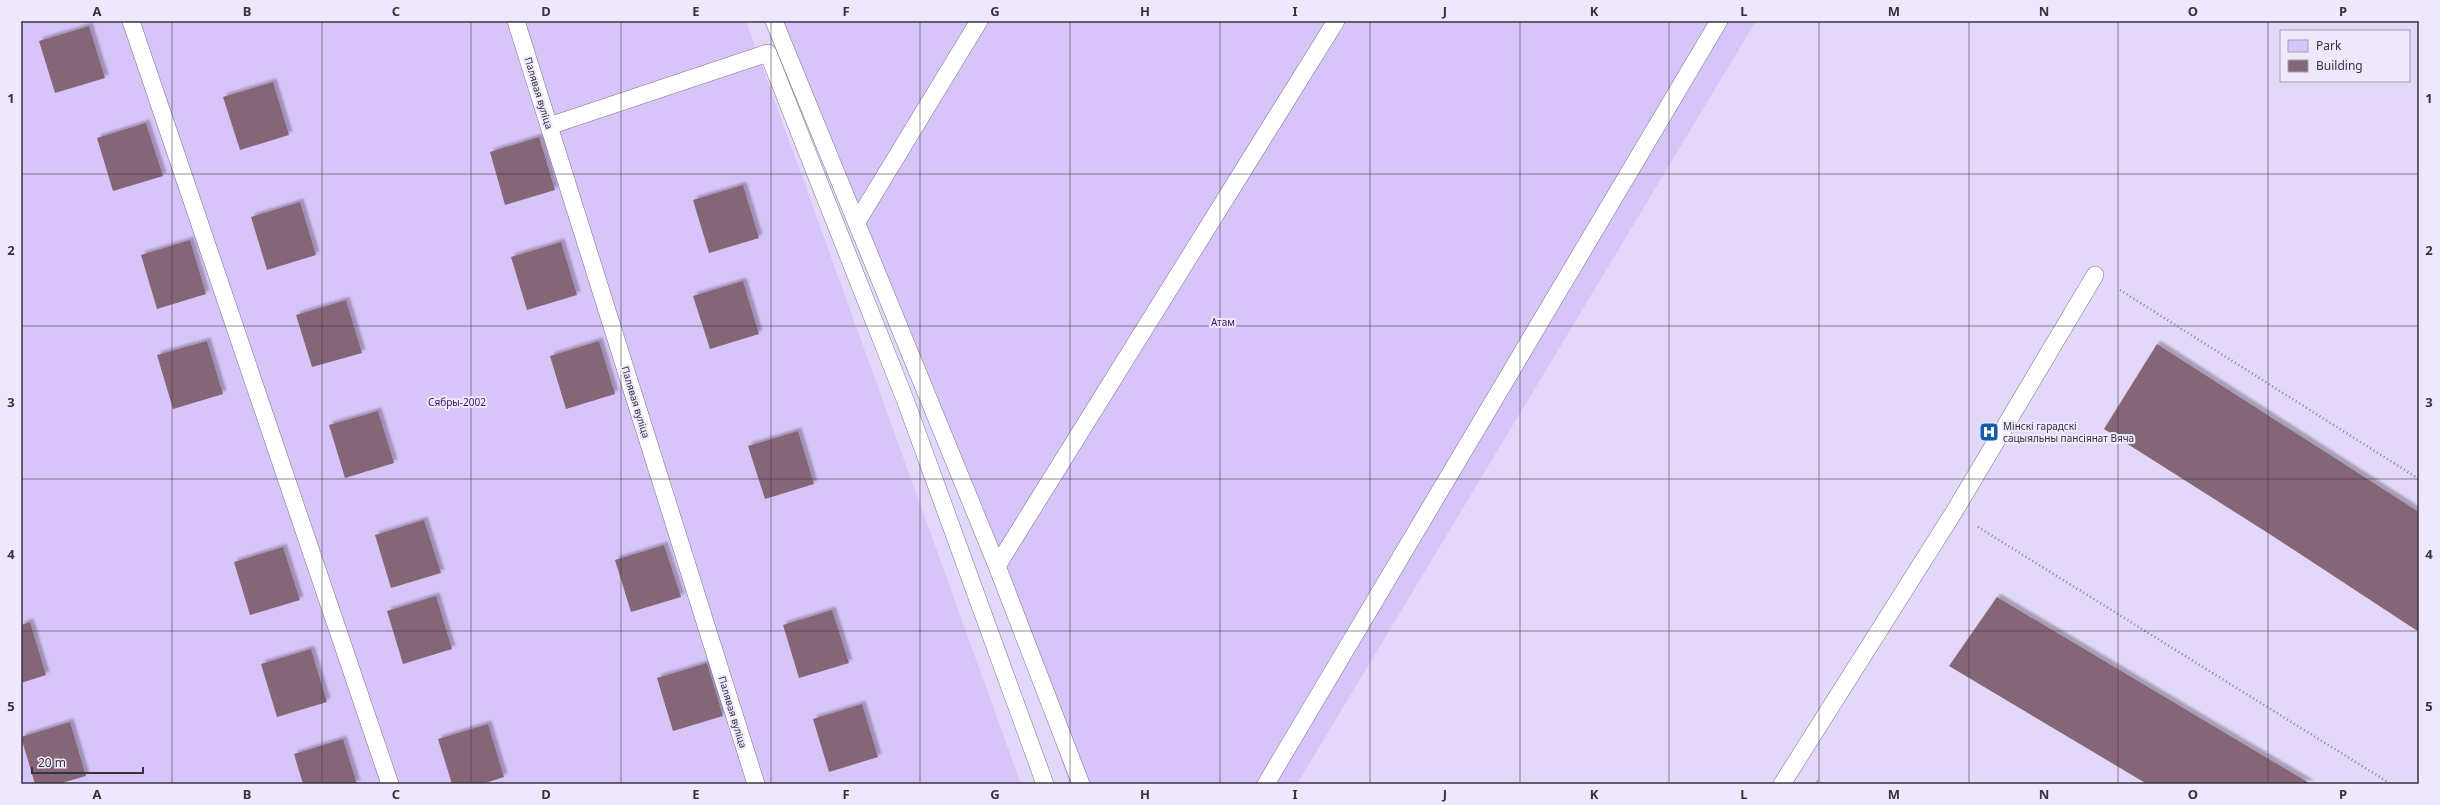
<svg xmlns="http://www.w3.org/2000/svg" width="2440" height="805" font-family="'Noto Sans',sans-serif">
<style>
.green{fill:#d7c5f9}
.building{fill:#856676;filter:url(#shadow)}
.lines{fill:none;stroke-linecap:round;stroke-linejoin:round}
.service-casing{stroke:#7c7290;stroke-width:18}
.path{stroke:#888096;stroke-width:2.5;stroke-dasharray:1 3;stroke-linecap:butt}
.service{stroke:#fff;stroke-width:17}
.grid{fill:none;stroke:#37323f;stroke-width:1;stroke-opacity:0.55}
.labels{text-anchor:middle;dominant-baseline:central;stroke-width:4;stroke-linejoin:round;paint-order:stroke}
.street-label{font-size:10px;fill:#37323f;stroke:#eee8fc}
.park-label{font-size:10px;fill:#3e1469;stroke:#eee8fc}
.poi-label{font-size:10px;fill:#37323f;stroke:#eee8fc;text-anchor:start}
.neatline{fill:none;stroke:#37323f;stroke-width:1.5}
.grid-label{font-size:13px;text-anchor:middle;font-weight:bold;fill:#37323f}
</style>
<defs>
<filter id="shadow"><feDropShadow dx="3.5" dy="-3.5" stdDeviation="1" flood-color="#0004"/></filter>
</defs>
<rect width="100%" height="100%" fill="#e3d8f9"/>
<path class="green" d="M21 21H746L1021 784H21Z
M775 21H1756L1297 784H1069L1009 595Z"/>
<path class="building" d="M89 26 105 78 55 93 39 41Z
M273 82 289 135 240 150 223 97Z
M146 123 163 176 113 191 97 138Z
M539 137 555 190 505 205 490 152Z
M743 185 759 238 709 253 693 200Z
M300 202 316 255 267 270 251 217Z
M190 240 206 294 157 309 141 255Z
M561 242 577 295 527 310 511 257Z
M743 281 759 334 710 349 693 296Z
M346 300 362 353 312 367 296 315Z
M207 341 223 394 173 409 157 355Z
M599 341 615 394 566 409 550 356Z
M2157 344 2419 512V632L2271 535 2104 429Z
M378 411 394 463 345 478 329 425Z
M798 431 814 484 765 499 748 446Z
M424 520 441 573 391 588 375 535Z
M664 545 681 597 631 612 615 560Z
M283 547 300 600 250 615 234 562Z
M436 596 452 649 403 664 387 611Z
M1997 597 2311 784H2147L1949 666Z
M832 610 849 663 799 678 783 625Z
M30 622 46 675 21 683V625Z
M311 649 327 702 277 717 261 664Z
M707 663 723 716 673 731 657 678Z
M862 704 878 757 829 772 813 719Z
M70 722 86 776 58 784H35L21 737Z
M488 724 504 777 482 784H452L438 739Z
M343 739 357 784H303L294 754Z"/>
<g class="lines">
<g class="service-casing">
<path id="service" d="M131 21 390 784
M516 21 756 784
M774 21 997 566 1081 784
M549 126 768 53 906 402 1045 784
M858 220 979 21
M997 566 1336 21
M1266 784 1719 21
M1782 784 1954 512 2095 275"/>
</g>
<path class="path" d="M2120 290 2419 479
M1978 527 2391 784
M1817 781 1822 784"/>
<use href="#service" class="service"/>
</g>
<path class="grid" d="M172 21V784M322 21V784M471 21V784M621 21V784M771 21V784M920 21V784M1070 21V784M1220 21V784M1370 21V784M1520 21V784M1669 21V784M1819 21V784M1969 21V784M2118 21V784M2268 21V784M21 174H2419M21 326H2419M21 479H2419M21 631H2419"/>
<defs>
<g id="hospital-square" transform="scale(1)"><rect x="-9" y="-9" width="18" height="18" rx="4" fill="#125ead" stroke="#eee8fc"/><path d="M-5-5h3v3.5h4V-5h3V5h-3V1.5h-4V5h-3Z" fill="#fff"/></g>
</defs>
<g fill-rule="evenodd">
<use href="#hospital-square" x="1989" y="432"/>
</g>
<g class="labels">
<g class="street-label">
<text transform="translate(539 93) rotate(73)">Палявая вуліца</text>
<text transform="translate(636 402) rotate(73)">Палявая вуліца</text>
<text transform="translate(733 712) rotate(73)">Палявая вуліца</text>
</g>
<g class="park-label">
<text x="1223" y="322">Атам</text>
<text x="457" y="402">Сябры-2002</text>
</g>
<g class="poi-label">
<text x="2003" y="426">Мінскі гарадскі<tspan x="2003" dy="12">сацыяльны пансіянат Вяча</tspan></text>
</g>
</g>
<rect width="2440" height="805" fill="none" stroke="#eee8fc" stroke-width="44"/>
<rect x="2280" y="30" width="130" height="52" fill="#eee8fc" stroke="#a59fb0"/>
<rect x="2288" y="40" width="20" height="12" fill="#d7c5f9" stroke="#a59fb0"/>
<text x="2316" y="50" font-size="12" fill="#37323f">Park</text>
<rect x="2288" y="60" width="20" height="12" fill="#856676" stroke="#a59fb0"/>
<text x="2316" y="70" font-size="12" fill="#37323f">Building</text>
<path d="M32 767v6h111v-6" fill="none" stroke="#37323f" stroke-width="2"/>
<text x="38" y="767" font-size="12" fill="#37323f" stroke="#eee8fc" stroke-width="3" paint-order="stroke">20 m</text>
<rect x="22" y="22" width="2396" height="761" class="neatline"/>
<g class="grid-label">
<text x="97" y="16">A</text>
<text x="247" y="16">B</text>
<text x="396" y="16">C</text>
<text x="546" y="16">D</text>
<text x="696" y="16">E</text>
<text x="846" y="16">F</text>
<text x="995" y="16">G</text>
<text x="1145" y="16">H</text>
<text x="1295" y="16">I</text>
<text x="1445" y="16">J</text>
<text x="1594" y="16">K</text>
<text x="1744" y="16">L</text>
<text x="1894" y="16">M</text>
<text x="2044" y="16">N</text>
<text x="2193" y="16">O</text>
<text x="2343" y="16">P</text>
<text x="11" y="103">1</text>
<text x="2429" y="103">1</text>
<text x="11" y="255">2</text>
<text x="2429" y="255">2</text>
<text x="11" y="407">3</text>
<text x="2429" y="407">3</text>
<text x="11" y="559">4</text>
<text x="2429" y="559">4</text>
<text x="11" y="711">5</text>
<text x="2429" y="711">5</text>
<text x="97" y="799">A</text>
<text x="247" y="799">B</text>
<text x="396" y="799">C</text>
<text x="546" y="799">D</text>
<text x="696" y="799">E</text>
<text x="846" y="799">F</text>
<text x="995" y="799">G</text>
<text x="1145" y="799">H</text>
<text x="1295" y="799">I</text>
<text x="1445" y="799">J</text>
<text x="1594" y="799">K</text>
<text x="1744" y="799">L</text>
<text x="1894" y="799">M</text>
<text x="2044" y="799">N</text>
<text x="2193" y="799">O</text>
<text x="2343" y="799">P</text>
</g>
</svg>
